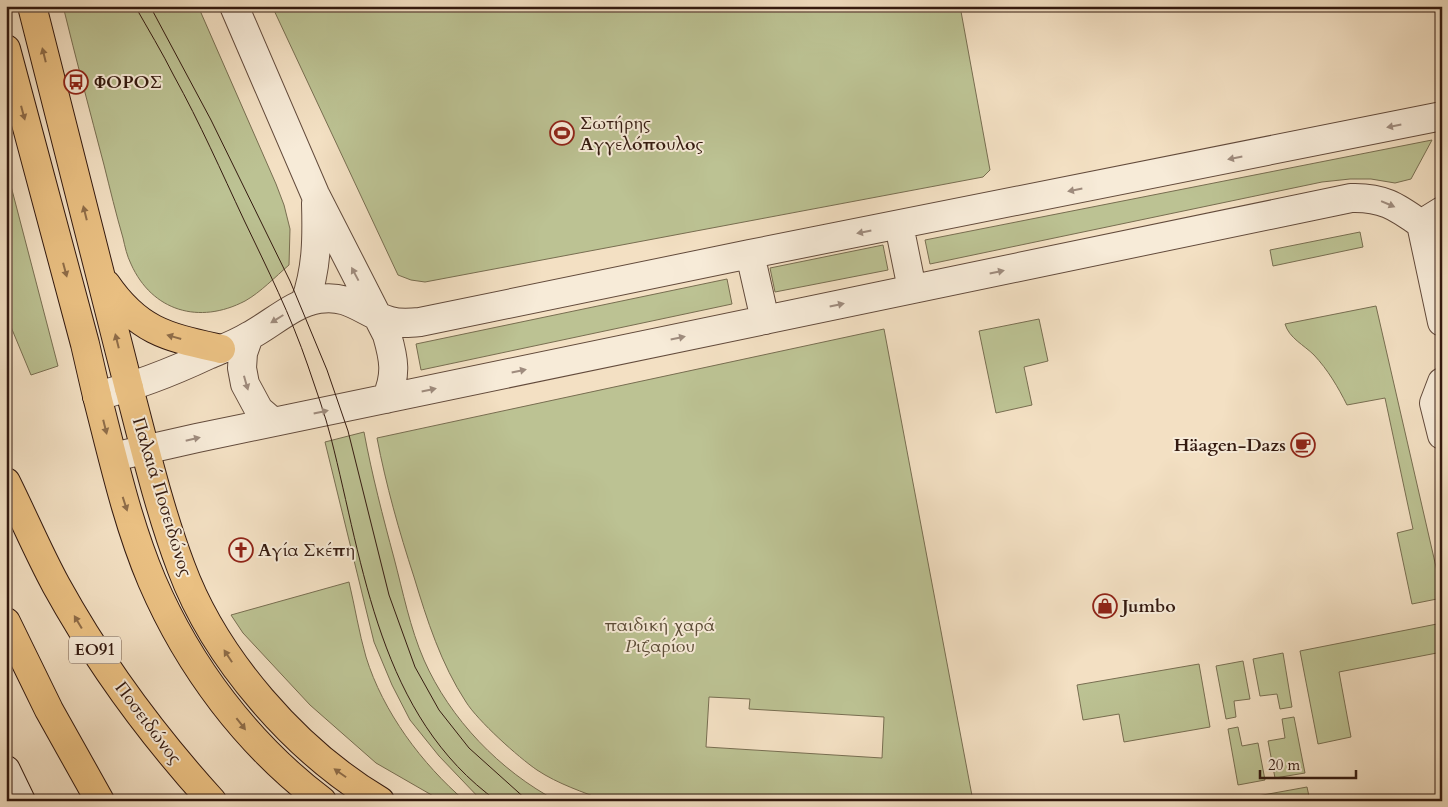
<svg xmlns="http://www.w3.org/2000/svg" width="1448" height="807" font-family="Cardo,serif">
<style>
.green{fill:#bcc293;stroke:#786e51;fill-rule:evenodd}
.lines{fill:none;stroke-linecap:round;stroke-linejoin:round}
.street-casing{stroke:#634b3c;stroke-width:30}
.secondary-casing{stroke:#33190f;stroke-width:30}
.primary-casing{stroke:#33190f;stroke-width:30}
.highway-casing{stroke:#33190f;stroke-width:30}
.street{stroke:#f7ebd8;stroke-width:28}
.secondary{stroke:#f7ebd8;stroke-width:28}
.primary{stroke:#eac082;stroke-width:28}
.highway{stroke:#eac082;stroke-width:28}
.tram{stroke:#33190f;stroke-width:1}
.oneway{fill:#8e6c48}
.oneway2{fill:#9f8c7e}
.labels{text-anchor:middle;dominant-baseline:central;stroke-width:4;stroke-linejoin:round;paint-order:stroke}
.shield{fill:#f7ebd8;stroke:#6e584b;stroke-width:1}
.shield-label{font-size:16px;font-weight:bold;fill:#33190f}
.poi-label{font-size:18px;font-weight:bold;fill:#33190f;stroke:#f7ebd8;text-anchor:start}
.street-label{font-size:18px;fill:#33190f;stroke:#f7ebd8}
.park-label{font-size:18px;font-style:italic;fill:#5c4c37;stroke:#f7ebd8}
</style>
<rect width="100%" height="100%" fill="#f3e0c3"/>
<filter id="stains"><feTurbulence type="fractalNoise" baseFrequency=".004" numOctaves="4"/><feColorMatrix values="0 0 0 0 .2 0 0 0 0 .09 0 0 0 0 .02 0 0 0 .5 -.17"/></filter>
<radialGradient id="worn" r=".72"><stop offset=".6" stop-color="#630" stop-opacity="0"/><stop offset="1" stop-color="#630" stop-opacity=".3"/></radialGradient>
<path class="green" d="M63 6H198L276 184 284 205 290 229 289 265C275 277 261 292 245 301 199 325 152 311 131 264 127 256 125 247 123 238 116 214 110 189 104 165 90 112 76 59 63 6Z
M272 6H960L990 170 983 177 425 282 411 280 398 275Z
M1432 140 1411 179 1395 183 1371 179H1350L1322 182 930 264 925 240Z
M6 167 58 366 31 375 6 315Z
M1360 232 1363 247 1273 266 1270 250Z
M883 245 888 270 775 292 770 268Z
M727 279 732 304 421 370 416 344Z
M1376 306 1442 593V598L1412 604 1397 533 1413 529 1385 398 1347 405C1338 387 1328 370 1314 355 1304 345 1289 338 1285 324Z
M1039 319 1048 361 1024 367 1032 405 996 413 979 331Z
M884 329 973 801H606C583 792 558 784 537 770 518 757 478 721 466 702 441 664 427 620 414 577 399 531 386 485 377 438ZM709 697 750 699 749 709 884 717 882 758 706 747Z
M364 432C372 475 383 517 394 558 403 592 410 628 424 660 450 719 500 771 557 801H482L439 756 410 720 392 685 374 642 325 442Z
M349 582C355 607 359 633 366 657 383 712 422 764 465 801H442L376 763 310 705 243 633 231 615Z
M1442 623V652L1339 672 1351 737 1318 744 1300 651Z
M1283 653 1292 707 1280 709 1277 694 1260 696 1253 659Z
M1243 661 1250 699 1234 701 1236 717 1226 719 1216 666Z
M1199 664 1210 727 1124 742 1119 714 1083 720 1077 685Z
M1294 717 1305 773 1275 778 1268 741 1285 738 1282 719Z
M1238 727 1242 746 1258 743 1265 780 1238 785 1228 729Z
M1307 787 1310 801H1241V799Z"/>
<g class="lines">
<g class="street-casing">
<path id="street" d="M234 6 315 194 387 335C394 359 397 375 386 399
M1421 224 1442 322
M1421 224 1442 211
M899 225 912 289
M750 254 765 320
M305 302C317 269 317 238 316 203
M249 336 243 353 242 368 245 384 259 410 273 422
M1442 382 1434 403 1442 435
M97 396C136 386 172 372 208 355 222 349 236 344 249 336 272 324 293 303 319 299 350 294 363 313 390 321 400 324 410 323 420 322L750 254 1442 116
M113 457 197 438 1351 198C1382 197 1396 206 1421 224"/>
</g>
<g class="secondary-casing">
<path id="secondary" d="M6 770 21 801"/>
</g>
<g class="primary-casing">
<path id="primary" d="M129 388C145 448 159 509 181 567 215 659 296 751 380 801
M97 396C113 458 127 522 152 581 189 667 247 744 322 801"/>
</g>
<g class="highway-casing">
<path id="highway" d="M32 6 129 388
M6 49 85 344 97 396
M106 284C139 332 168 337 221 349
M6 482C23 516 38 552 56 585 99 663 152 735 212 801
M6 622 49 710 100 801"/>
</g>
<use href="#street" class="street"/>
<use href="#secondary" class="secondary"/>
<use href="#primary" class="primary"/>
<use href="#highway" class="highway"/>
<path class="tram" d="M135 6C148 29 162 52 174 76 200 123 221 171 244 220 267 268 291 316 308 366 316 390 325 414 331 438 364 567 379 716 497 801
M150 6 211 120 290 281 327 370 348 431 389 595 415 667 439 710 469 748 528 801"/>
</g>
<defs><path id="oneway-solid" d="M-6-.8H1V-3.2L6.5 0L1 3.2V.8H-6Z" transform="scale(1.25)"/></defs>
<g class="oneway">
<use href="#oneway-solid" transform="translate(44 55) rotate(-104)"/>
<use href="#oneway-solid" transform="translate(23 113) rotate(75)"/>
<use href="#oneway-solid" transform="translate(85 213) rotate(-104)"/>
<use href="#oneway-solid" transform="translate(65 270) rotate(75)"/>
<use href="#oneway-solid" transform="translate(174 337) rotate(-164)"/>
<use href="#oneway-solid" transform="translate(117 341) rotate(-104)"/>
<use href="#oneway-solid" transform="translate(105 427) rotate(76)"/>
<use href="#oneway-solid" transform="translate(125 504) rotate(72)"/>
<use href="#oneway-solid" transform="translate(78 622) rotate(-121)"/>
<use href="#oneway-solid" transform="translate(228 656) rotate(-123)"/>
<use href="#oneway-solid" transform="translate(241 724) rotate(52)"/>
<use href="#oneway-solid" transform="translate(340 773) rotate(-145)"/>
</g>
<g class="oneway2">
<use href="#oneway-solid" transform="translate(1394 126) rotate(169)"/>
<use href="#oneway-solid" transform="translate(1235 158) rotate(169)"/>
<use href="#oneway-solid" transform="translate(1075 190) rotate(169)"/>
<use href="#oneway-solid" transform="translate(1388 204) rotate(23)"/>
<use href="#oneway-solid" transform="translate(864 232) rotate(169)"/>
<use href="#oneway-solid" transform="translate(997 272) rotate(-12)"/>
<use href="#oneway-solid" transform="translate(355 274) rotate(-118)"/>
<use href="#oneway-solid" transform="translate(837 305) rotate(-12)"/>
<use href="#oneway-solid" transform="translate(277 319) rotate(148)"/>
<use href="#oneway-solid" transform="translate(678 338) rotate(-12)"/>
<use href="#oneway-solid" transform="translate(519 371) rotate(-12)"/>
<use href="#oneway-solid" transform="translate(246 383) rotate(74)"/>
<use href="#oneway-solid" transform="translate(429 390) rotate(-12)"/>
<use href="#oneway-solid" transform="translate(321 412) rotate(-12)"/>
<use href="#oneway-solid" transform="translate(193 439) rotate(-13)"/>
</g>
<defs>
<g id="bus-ring" transform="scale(1.25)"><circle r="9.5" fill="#f7ebd8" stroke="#8f2418" stroke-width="1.5"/><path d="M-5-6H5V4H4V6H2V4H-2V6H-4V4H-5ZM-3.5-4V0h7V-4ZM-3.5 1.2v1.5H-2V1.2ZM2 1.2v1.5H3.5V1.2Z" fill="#8f2418"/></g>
<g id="stadium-ring" transform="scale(1.25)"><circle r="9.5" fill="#f7ebd8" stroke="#8f2418" stroke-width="1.5"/><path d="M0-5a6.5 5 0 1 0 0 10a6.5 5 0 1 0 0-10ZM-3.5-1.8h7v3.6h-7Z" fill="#8f2418"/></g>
<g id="cafe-ring" transform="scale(1.25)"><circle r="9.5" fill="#f7ebd8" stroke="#8f2418" stroke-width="1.5"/><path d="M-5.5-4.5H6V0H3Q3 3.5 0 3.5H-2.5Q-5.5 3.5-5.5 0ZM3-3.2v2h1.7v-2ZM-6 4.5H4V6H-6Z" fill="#8f2418"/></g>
<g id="church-ring" transform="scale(1.25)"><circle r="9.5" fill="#f7ebd8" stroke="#8f2418" stroke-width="1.5"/><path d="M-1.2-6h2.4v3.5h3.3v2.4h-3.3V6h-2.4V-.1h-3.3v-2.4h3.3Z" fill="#8f2418"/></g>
<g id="shop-ring" transform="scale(1.25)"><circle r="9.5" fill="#f7ebd8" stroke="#8f2418" stroke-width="1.5"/><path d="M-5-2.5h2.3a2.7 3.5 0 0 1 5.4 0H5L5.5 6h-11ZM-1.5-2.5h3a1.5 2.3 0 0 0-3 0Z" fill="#8f2418"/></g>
</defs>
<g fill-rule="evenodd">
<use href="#bus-ring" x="76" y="82"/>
<use href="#stadium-ring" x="562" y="133"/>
<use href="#cafe-ring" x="1303" y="445"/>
<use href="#church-ring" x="241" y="550"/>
<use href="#shop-ring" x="1105" y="606"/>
</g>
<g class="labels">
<rect class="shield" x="69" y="636.5" width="52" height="27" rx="4"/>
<g class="shield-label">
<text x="95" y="650">ΕΟ91</text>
</g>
<g class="poi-label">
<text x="94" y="82">ΦΟΡΟΣ</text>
<text x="580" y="123">Σωτήρης<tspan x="580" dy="21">Αγγελόπουλος</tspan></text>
<text x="1286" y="445" text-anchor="end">Häagen-Dazs</text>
<text x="258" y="550">Αγία Σκέπη</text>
<text x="1122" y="606">Jumbo</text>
</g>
<g class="street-label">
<text transform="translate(162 497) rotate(73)">Παλαιά Ποσειδώνος</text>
<text transform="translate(148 723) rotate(53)">Ποσειδώνος</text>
</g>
<g class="park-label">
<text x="660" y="625">παιδική χαρά<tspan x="660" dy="21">Ριζαρίου</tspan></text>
</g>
</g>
<rect width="1448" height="807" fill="none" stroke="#f3e0c3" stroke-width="25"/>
<rect x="8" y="8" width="1433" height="792" fill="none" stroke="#33190f" stroke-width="2.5"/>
<rect x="12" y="12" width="1423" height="782" fill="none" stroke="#33190f"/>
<path d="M1260 770v8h96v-8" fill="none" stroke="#33190f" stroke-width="2.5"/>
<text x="1268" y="770" font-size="15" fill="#33190f" stroke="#f7ebd8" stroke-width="4" paint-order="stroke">20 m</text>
<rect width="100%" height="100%" filter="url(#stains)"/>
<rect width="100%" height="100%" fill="url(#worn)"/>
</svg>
